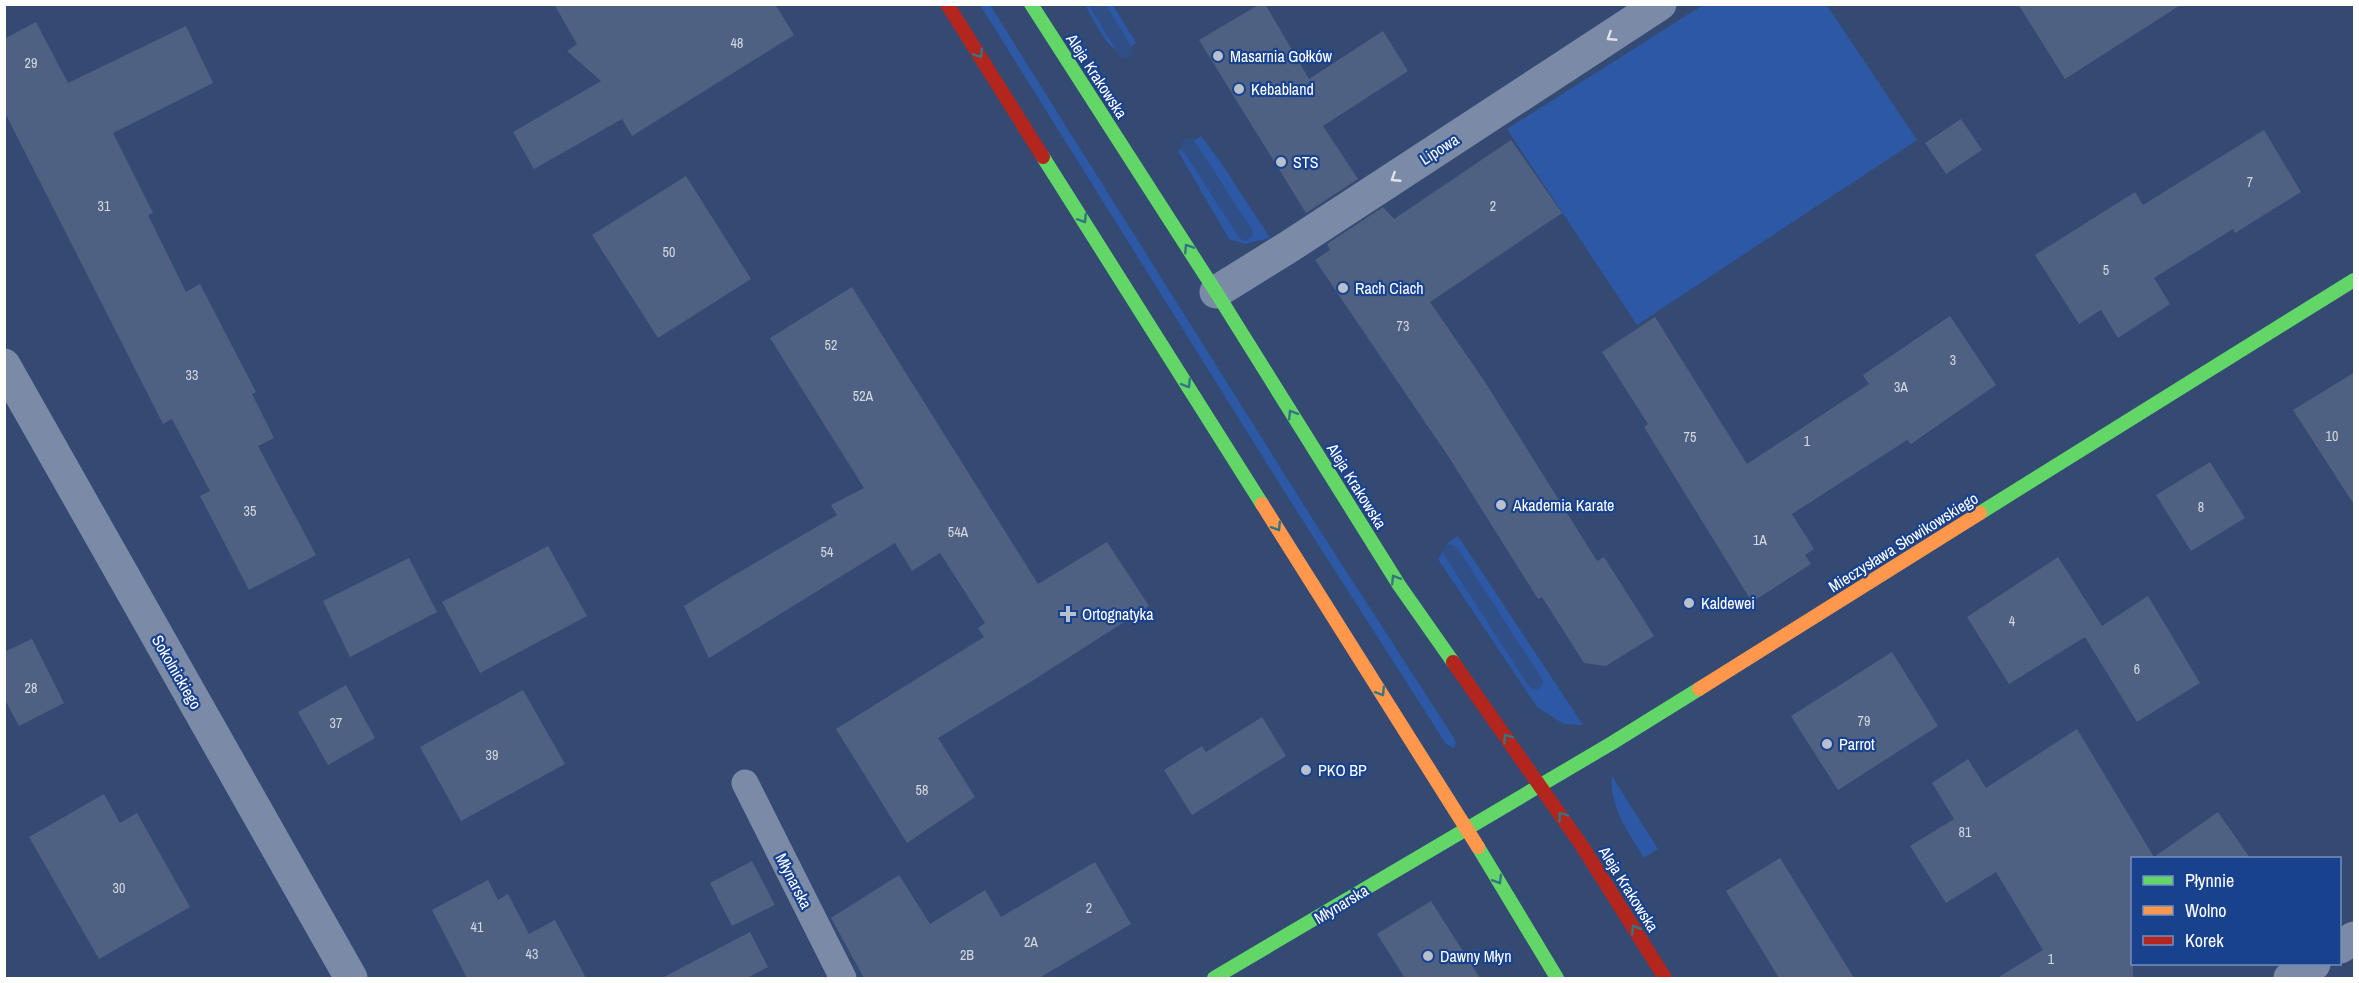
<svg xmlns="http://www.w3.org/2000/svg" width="2359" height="983" font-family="'Archivo Narrow',sans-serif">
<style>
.green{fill:#2d58a5}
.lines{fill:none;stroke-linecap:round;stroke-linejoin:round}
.stream{stroke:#304f86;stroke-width:15}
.building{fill:#4f6182}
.lane{stroke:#7b8ba7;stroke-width:27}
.street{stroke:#7b8ba7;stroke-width:33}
.fast{stroke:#63d668;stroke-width:14}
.slow{stroke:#ff974d;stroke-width:14}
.jam{stroke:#b3261e;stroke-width:14}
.oneway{stroke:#dee2e9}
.oneway2{stroke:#337681}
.poi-dot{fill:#b8c0ce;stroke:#19428e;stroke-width:2}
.labels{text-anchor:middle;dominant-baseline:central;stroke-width:4.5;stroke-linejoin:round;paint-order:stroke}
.number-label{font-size:14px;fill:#d3d8e0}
.poi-label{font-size:16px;fill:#fff;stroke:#19428e;text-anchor:start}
.street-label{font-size:16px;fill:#fff;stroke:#19428e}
</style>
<rect width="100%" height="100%" fill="#344a73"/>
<path class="green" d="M1826 4 1917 140 1637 325 1507 129 1703 5Z
M980 5H990L1317 526 1452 735 1456 743 1454 748 1446 744 1291 502Z
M1085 5H1113L1136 43C1132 46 1125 52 1119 51 1106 48 1092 16 1085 5Z
M1201 136 1220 161 1270 238 1245 244 1229 239 1178 151Z
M1458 536 1583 725 1564 724 1537 707 1438 559 1449 542Z
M1612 776 1658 849 1644 858C1629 833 1609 807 1612 776Z"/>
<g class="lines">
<path class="stream" d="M1097 4 1125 51
M1189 146 1245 233
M1451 552 1535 682"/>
</g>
<path class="building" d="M554 4H775L794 35 632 136 622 119 534 169 513 132 601 81 567 51 577 44Z
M1260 4H1265L1309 79 1383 31 1408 71 1323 126 1358 179 1306 213 1199 40Z
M2018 4H2182L2065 79Z
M36 22 68 83 186 26 213 83 113 133 153 213 148 215 186 292 200 284 256 392 252 394 274 438 258 446 316 555 249 590 200 496 210 491 172 419 163 424 4 111V39Z
M1961 119 1982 150 1946 174 1925 143Z
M2264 130 2301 192 2235 233 2233 229 2154 278 2170 304 2118 338 2101 310 2079 324 2035 255 2135 192 2143 205Z
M1511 140 1562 213 1430 302 1485 382 1597 561 1604 557 1654 636 1606 666 1584 663 1542 597 1538 599 1450 459 1315 260 1330 250 1327 244 1383 207 1394 219Z
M686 176 751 279 658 338 592 235Z
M852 287 1038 584 1107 542 1149 606 1032 681 938 738 975 797 907 843 836 729 984 637 978 628 985 623 940 553 912 571 895 543 709 658 684 606 724 581 837 515 831 505 864 488 770 338Z
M1950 316 1996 385 1911 444 1907 440 1792 514 1814 549 1805 555 1811 564 1752 602 1644 427 1648 424 1602 352 1655 317 1747 464 1869 384 1863 375Z
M2355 372V506L2293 410Z
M2210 462 2245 518 2191 551 2156 495Z
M548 546 587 616 480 673 442 602Z
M2058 557 2102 626 2148 596 2200 683 2137 722 2085 637 2009 684 1967 617Z
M409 558 437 612 350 657 323 601Z
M32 639 64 703 19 726 4 698V652Z
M1892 652 1938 726 1838 790 1791 716Z
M346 685 375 738 328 765 298 712Z
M523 690 565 764 461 821 420 747Z
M1262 717 1286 756 1192 815 1164 770 1202 746 1206 752Z
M2077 729 2154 857 2218 812 2250 858H2133V978H1997L2043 950 1996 872 1946 903 1910 846 1954 819 1932 783 1968 759 1986 788Z
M104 794 120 823 137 813 190 907 99 959 29 837Z
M1780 858 1854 978H1779L1726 891Z
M752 861 775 905 732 926 710 883Z
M1095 862 1131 924 1039 978H864L831 918 899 875 930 924 985 890 1001 917Z
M488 880 498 900 508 894 529 934 555 920 586 978H467L432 910Z
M1431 901 1480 978H1405L1377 934Z
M750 932 768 967 747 978H662Z"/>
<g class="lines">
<path class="lane" d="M745 783 843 978"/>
<path class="street" d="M1216 292 1290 246 1660 4
M4 365 351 978
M2340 947 2354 938
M2290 978 2314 964"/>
<path class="fast" d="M1031 4 1216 292 1399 585 1453 662
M1043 157 1262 504
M1980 513 2354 280
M1478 847 1557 978
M1214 978 1612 743 1699 689"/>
<path class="slow" d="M1262 504 1478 847
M1699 689 1980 513"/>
<path class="jam" d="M947 4 1043 157
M1453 662 1582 846 1665 978"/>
</g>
<defs><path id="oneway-chevron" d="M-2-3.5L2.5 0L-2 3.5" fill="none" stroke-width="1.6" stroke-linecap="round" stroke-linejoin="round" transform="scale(1.5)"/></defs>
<g class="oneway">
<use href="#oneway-chevron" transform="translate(1611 37) rotate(147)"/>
<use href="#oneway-chevron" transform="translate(1395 178) rotate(147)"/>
</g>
<g class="oneway2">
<use href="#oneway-chevron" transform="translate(979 54) rotate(58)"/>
<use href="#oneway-chevron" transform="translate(1083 219) rotate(58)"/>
<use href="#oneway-chevron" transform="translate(1188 248) rotate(-123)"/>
<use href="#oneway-chevron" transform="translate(1187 384) rotate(58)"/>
<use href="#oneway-chevron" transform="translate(1292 414) rotate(-122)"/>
<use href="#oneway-chevron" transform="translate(1277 527) rotate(58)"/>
<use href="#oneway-chevron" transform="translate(1395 579) rotate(-122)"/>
<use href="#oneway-chevron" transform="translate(1381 692) rotate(58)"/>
<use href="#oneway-chevron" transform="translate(1507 738) rotate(-125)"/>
<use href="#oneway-chevron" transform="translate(1562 816) rotate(-125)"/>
<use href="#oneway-chevron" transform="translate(1498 880) rotate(59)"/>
<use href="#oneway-chevron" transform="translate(1635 929) rotate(-122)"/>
</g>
<g class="poi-dot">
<circle cx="1218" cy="56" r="6"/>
<circle cx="1239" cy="89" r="6"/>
<circle cx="1281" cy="162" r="6"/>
<circle cx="1343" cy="288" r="6"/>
<circle cx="1501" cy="505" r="6"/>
<circle cx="1689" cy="603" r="6"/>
<path d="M1065 605h6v6h6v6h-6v6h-6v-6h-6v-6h6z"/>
<circle cx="1827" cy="744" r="6"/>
<circle cx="1306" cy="770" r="6"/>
<circle cx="1428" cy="956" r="6"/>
</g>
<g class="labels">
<g class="number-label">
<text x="737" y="43">48</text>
<text x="31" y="63">29</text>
<text x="2250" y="182">7</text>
<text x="104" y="206">31</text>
<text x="1493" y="206">2</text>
<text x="669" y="252">50</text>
<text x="2106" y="270">5</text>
<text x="1403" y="326">73</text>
<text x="831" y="345">52</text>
<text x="1953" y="360">3</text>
<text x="192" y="375">33</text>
<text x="1901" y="387">3A</text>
<text x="863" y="396">52A</text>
<text x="2332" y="436">10</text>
<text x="1690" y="437">75</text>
<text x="1807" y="441">1</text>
<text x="2201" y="507">8</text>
<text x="250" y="511">35</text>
<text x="958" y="532">54A</text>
<text x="1760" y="540">1A</text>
<text x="827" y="552">54</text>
<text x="2012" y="621">4</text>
<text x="2137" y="669">6</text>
<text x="31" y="688">28</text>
<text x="1864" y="721">79</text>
<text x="336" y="723">37</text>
<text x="492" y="755">39</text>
<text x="922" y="790">58</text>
<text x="1965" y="832">81</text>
<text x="119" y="888">30</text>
<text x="1089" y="908">2</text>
<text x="477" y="927">41</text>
<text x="1031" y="942">2A</text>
<text x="532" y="954">43</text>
<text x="967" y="955">2B</text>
<text x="2051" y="959">1</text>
</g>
<g class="poi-label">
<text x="1230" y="56">Masarnia Gołków</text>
<text x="1251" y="89">Kebabland</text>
<text x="1293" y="162">STS</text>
<text x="1355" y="288">Rach Ciach</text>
<text x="1513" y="505">Akademia Karate</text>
<text x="1701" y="603">Kaldewei</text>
<text x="1082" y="614">Ortognatyka</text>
<text x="1839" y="744">Parrot</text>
<text x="1318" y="770">PKO BP</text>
<text x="1440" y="956">Dawny Młyn</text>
</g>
<g class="street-label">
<text transform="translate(1097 76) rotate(57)">Aleja Krakowska</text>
<text transform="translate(1439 149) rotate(-33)">Lipowa</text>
<text transform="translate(1357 486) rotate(58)">Aleja Krakowska</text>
<text transform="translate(1903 542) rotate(-32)">Mieczysława Słowikowskiego</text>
<text transform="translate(177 672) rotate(60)">Sokolnickiego</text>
<text transform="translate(794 881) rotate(63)">Młynarska</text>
<text transform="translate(1629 889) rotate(58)">Aleja Krakowska</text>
<text transform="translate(1341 904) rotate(-31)">Młynarska</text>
</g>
</g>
<rect width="2359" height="983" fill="none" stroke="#ffffff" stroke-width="12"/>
<rect x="2131" y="857" width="210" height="108" fill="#19428e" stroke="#758ebb" stroke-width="1.5"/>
<rect x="2143" y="876" width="30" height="9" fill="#63d668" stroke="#758ebb" stroke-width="1.5"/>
<text x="2185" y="887" font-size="18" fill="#ffffff">Płynnie</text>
<rect x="2143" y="906" width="30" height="9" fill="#ff974d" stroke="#758ebb" stroke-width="1.5"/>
<text x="2185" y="917" font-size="18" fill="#ffffff">Wolno</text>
<rect x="2143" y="936" width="30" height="9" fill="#b3261e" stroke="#758ebb" stroke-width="1.5"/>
<text x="2185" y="947" font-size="18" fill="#ffffff">Korek</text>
</svg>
